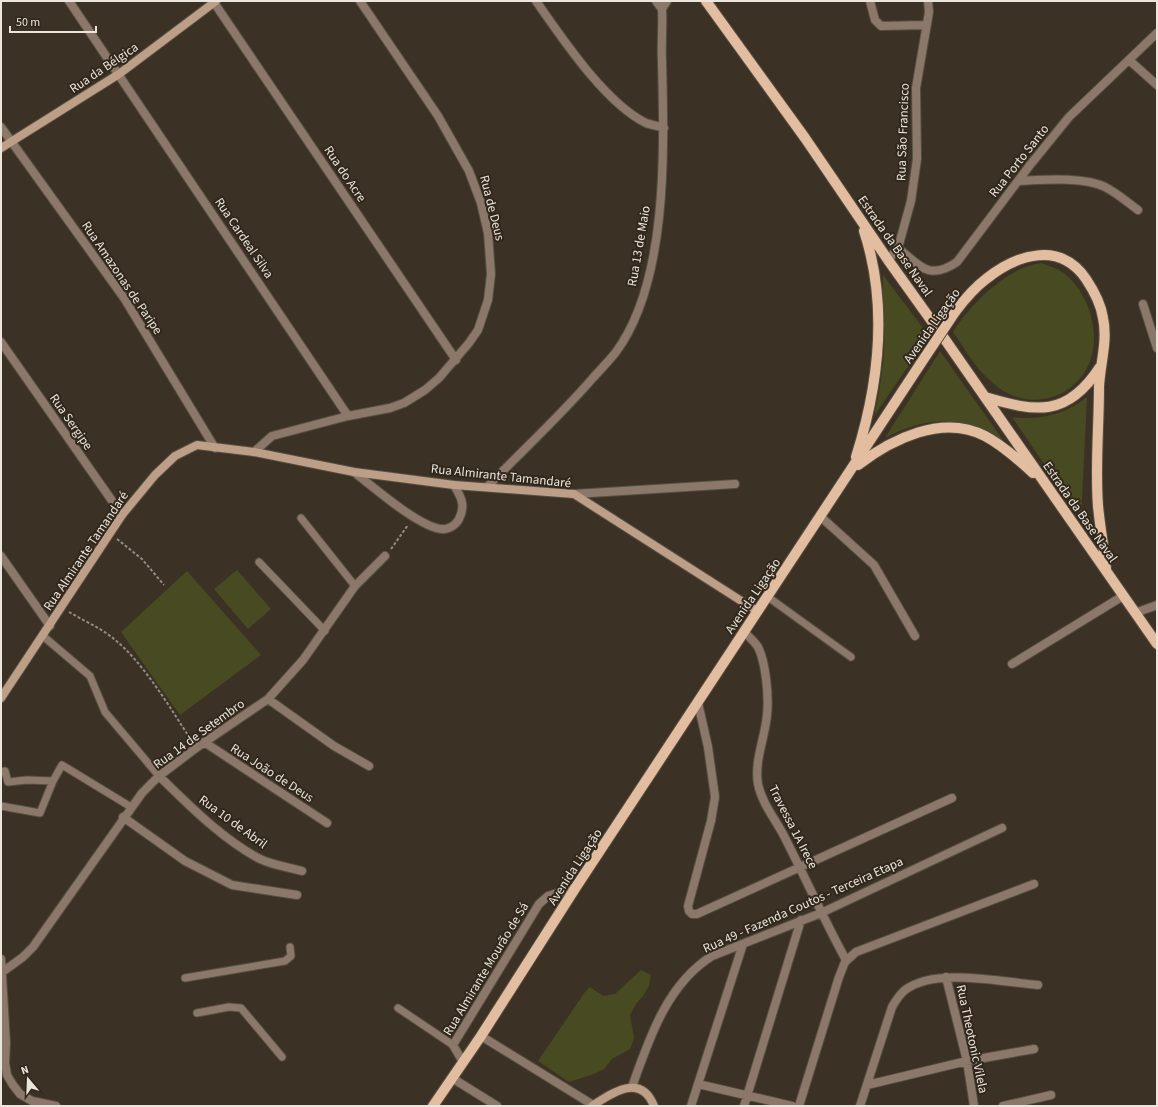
<svg xmlns="http://www.w3.org/2000/svg" width="1158" height="1107" font-family="'Source Sans 3',sans-serif">
<style>
.green{fill:#484a21}
.lines{fill:none;stroke-linecap:round;stroke-linejoin:round}
.lane-casing{stroke:#574f42;stroke-width:9}
.street-casing{stroke:#574f42;stroke-width:10}
.secondary-casing{stroke:#574f42;stroke-width:10}
.primary-casing{stroke:#574f42;stroke-width:12}
.path{stroke:#948c82;stroke-width:2;stroke-dasharray:3 2;stroke-linecap:butt}
.lane{stroke:#8b786a;stroke-width:7}
.street{stroke:#8b786a;stroke-width:8}
.secondary{stroke:#bd9f88;stroke-width:8}
.primary{stroke:#e3bd9f;stroke-width:10}
.primary-bridge-casing{stroke:#574f42;stroke-width:12;stroke-linecap:butt}
.primary-bridge{stroke:#e3bd9f;stroke-width:10}
.labels{text-anchor:middle;dominant-baseline:central;stroke-width:4;stroke-linejoin:round;paint-order:stroke}
.street-label{font-size:13px;fill:#ebe5dc;stroke:#31281b}
</style>
<rect width="100%" height="100%" fill="#3b3225"/>
<path class="green" d="M1041 263C1049 266 1058 268 1065 274 1092 296 1104 343 1084 373 1065 402 1026 408 999 388 979 374 966 351 953 332 970 305 1007 267 1041 263Z
M883 275 929 336 874 416C879 394 883 372 884 349 885 325 882 300 883 275Z
M940 351 1005 443C990 437 973 427 956 423 932 418 906 427 885 438Z
M1087 397 1081 518 1012 417C1041 421 1065 414 1087 397Z
M237 570 271 609 248 629 214 589Z
M187 571 261 655 180 715 121 632Z
M641 970 651 975 649 986 643 996 636 1004 630 1015 634 1038 630 1049 612 1059 604 1069 594 1074 569 1082 538 1061 585 992 590 987 603 996 615 994Z"/>
<g class="lines">
<g class="lane-casing">
<path id="lane" d="M301 518 355 586
M259 562 325 631
M768 597 851 657
M43 636 90 676 105 712 159 776
M1 772 5 771 8 782 27 780 53 781 62 765 131 807
M1 806 40 813 53 781
M185 978 285 961 291 956 290 947
M398 1008 453 1045
M197 1013 229 1007 241 1008 282 1057"/>
</g>
<g class="street-casing">
<path id="street" d="M69 1 348 416
M213 1 456 360
M536 1C562 38 605 103 646 123 651 125 658 126 664 128
M656 1 662 9
M870 1 875 20 881 26 926 25
M1129 60 1157 85
M1 127 124 298 215 448
M1018 181C1041 180 1084 176 1105 187 1117 193 1127 202 1138 210
M898 248C920 266 929 281 957 262L1030 165 1069 117 1157 33
M888 260 898 248 911 201 917 159 916 88 929 12 928 1
M1143 304 1157 348
M1 342 122 515
M254 452 272 436 348 416 390 408 404 403 425 390 439 378 469 343 478 330 488 300 491 274 488 233 481 203 469 171 438 116 360 1
M354 472C372 486 420 528 442 529 448 530 456 525 459 519 466 505 461 497 454 485
M487 487C522 451 559 417 592 379 600 370 609 361 616 352 669 280 664 146 662 61 661 44 663 26 662 9L667 1
M574 494 735 484
M821 517 874 565 915 636
M1 556 50 626
M1135 613 1157 605
M743 631C748 636 754 641 758 647 766 663 769 697 767 715 765 738 754 761 758 784 762 804 776 820 785 838 806 879 824 920 846 960
M1012 664 1123 596
M268 699 334 746 369 766
M698 703 708 747 715 797 711 821 688 906 689 911 692 914H697L952 798
M204 742 327 823
M159 776C189 805 221 838 258 858 271 865 288 867 302 871
M123 817 185 861 232 885 297 895
M1 959 6 1043 5 1063 7 1075 13 1085 20 1094 32 1101 56 1106
M1 973 23 957 33 947 142 793 159 776 196 748 268 699 303 660 355 586 385 556
M946 977 967 1061 974 1106
M481 1036 593 1105
M463 1062 453 1045 539 904 548 896 576 887
M452 1078 497 1106
M698 1084 792 1106
M867 1085 967 1061 1034 1049
M632 1087C649 1039 667 984 712 956L821 913 1002 828
M691 1106 743 944
M744 1106 801 920
M799 1106 839 977 845 962 856 952 1034 884
M860 1106 892 1007C896 1000 899 995 905 990 935 967 1002 982 1038 985
M1003 1106 1051 1095"/>
</g>
<g class="secondary-casing">
<path id="secondary" d="M1 148 119 74 216 1
M1 698 122 515 155 475 175 456 197 445 254 452 354 472 454 485 574 494 757 611
M592 1106C613 1092 641 1073 654 1106"/>
</g>
<g class="primary-casing">
<path id="primary" d="M706 1 805 138 888 260 946 341 1157 644
M955 312C964 300 974 288 986 279 1017 254 1060 241 1086 279 1094 291 1101 304 1103 318 1108 341 1100 364 1099 387 1099 426 1095 467 1098 506 1100 527 1104 548 1106 569
M985 397C1036 412 1067 418 1100 367
M856 457C879 384 888 304 864 231
M858 465C892 439 942 414 985 436 1002 445 1019 460 1033 473
M433 1106 481 1036 576 887 921 363"/>
</g>
<path class="path" d="M117 539 142 559 164 585
M391 549 408 525
M69 612C84 621 101 628 114 639 143 662 171 709 191 740"/>
<use href="#lane" class="lane"/>
<use href="#street" class="street"/>
<use href="#secondary" class="secondary"/>
<use href="#primary" class="primary"/>
<g class="primary-bridge-casing">
<path id="primary-bridge" d="M921 363 955 312"/>
</g>
<use href="#primary-bridge" class="primary-bridge"/>
</g>
<g class="labels">
<g class="street-label">
<text transform="translate(104 68) rotate(-34)">Rua da Bélgica</text>
<text transform="translate(903 132) rotate(-88)">Rua São Francisco</text>
<text transform="translate(1019 161) rotate(-52)">Rua Porto Santo</text>
<text transform="translate(345 174) rotate(56)">Rua do Acre</text>
<text transform="translate(492 208) rotate(76)">Rua de Deus</text>
<text transform="translate(244 238) rotate(56)">Rua Cardeal Silva</text>
<text transform="translate(639 246) rotate(-80)">Rua 13 de Maio</text>
<text transform="translate(895 246) rotate(55)">Estrada da Base Naval</text>
<text transform="translate(122 278) rotate(56)">Rua Amazonas de Paripe</text>
<text transform="translate(932 326) rotate(-55)">Avenida Ligação</text>
<text transform="translate(71 422) rotate(55)">Rua Sergipe</text>
<text transform="translate(501 476) rotate(6)">Rua Almirante Tamandaré</text>
<text transform="translate(1080 512) rotate(55)">Estrada da Base Naval</text>
<text transform="translate(86 551) rotate(-56)">Rua Almirante Tamandaré</text>
<text transform="translate(753 596) rotate(-56)">Avenida Ligação</text>
<text transform="translate(199 734) rotate(-36)">Rua 14 de Setembro</text>
<text transform="translate(272 773) rotate(33)">Rua João de Deus</text>
<text transform="translate(233 822) rotate(36)">Rua 10 de Abril</text>
<text transform="translate(793 827) rotate(63)">Travessa 1A Irece</text>
<text transform="translate(575 867) rotate(-57)">Avenida Ligação</text>
<text transform="translate(803 905) rotate(-24)">Rua 49 - Fazenda Coutos - Terceira Etapa</text>
<text transform="translate(486 969) rotate(-59)">Rua Almirante Mourão de Sá</text>
<text transform="translate(972 1039) rotate(78)">Rua Theotonic Vilela</text>
</g>
</g>
<rect width="1158" height="1107" fill="none" stroke="#ebe5dc" stroke-width="4"/>
<g transform="translate(28 1079) rotate(341)" stroke="#31281b" stroke-width="3" paint-order="stroke">
<path d="M0-3L7 15L0 10L-7 15Z" fill="#ebe5dc"/>
<text y="-6" font-size="11" font-weight="bold" text-anchor="middle" fill="#ebe5dc">N</text>
</g>
<path d="M10 26v6h86v-6" fill="none" stroke="#ebe5dc" stroke-width="2"/>
<text x="16" y="26" font-size="12" fill="#ebe5dc" stroke="#31281b" stroke-width="3" paint-order="stroke">50 m</text>
</svg>
